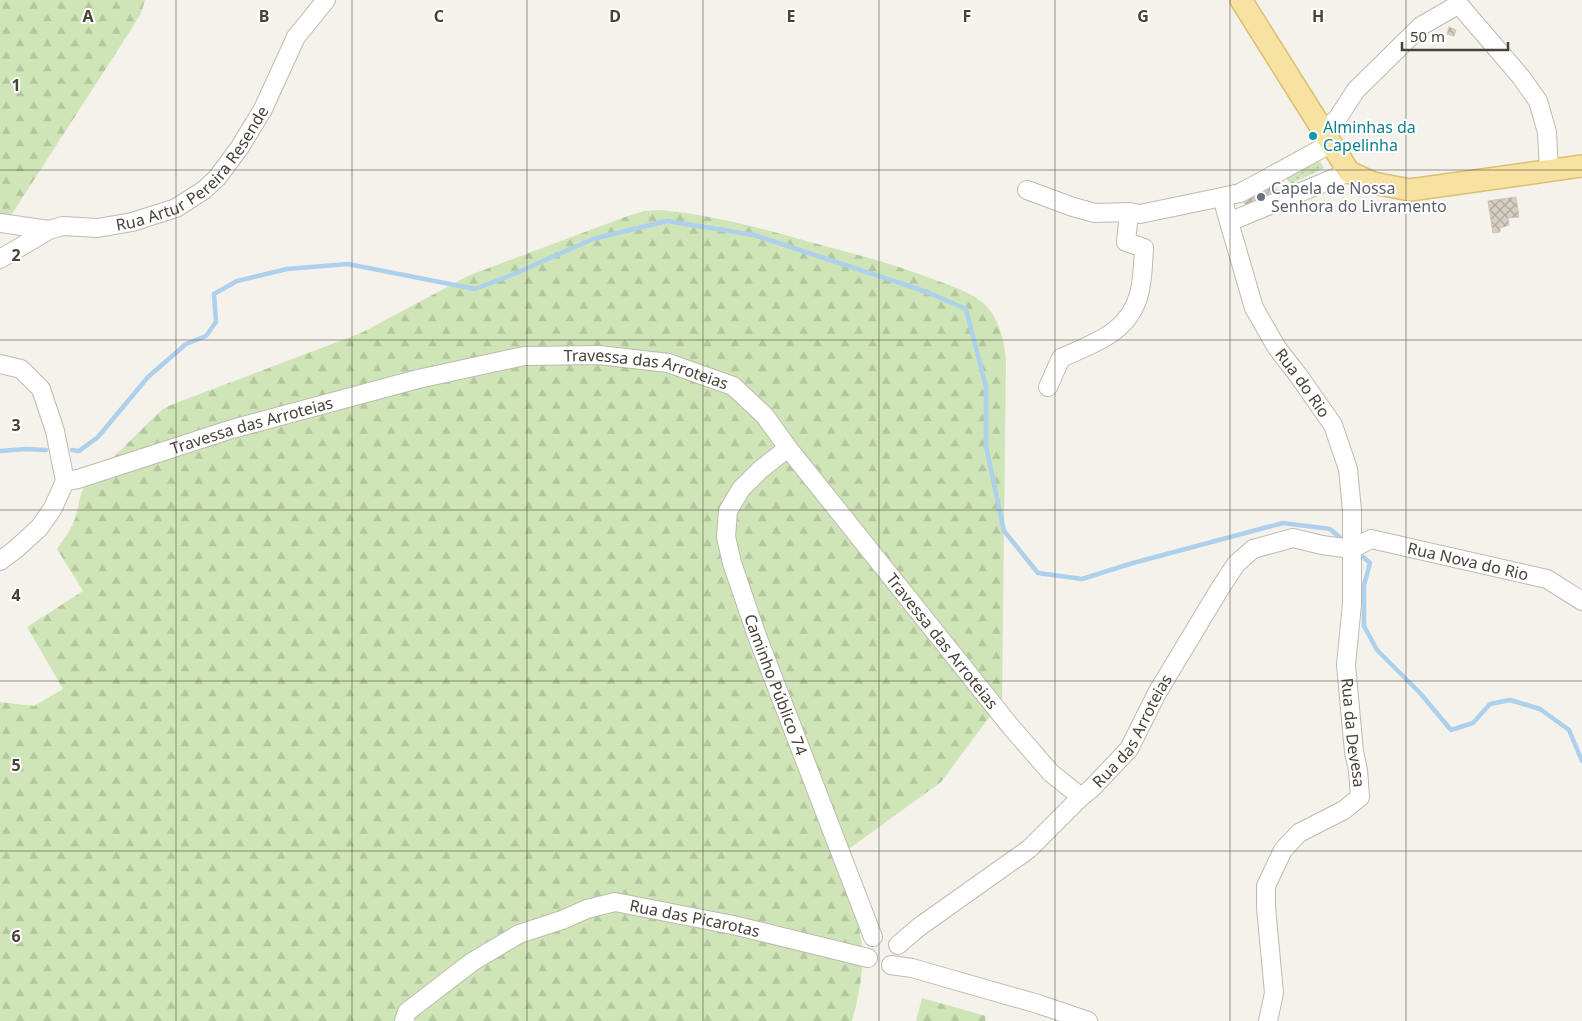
<svg xmlns="http://www.w3.org/2000/svg" width="1582" height="1021" font-family="'Noto Sans',sans-serif">
<style>
.forest{fill:url(#forest-firs)}
.garden{fill:url(#garden-dots)}
.lines{fill:none;stroke-linecap:round;stroke-linejoin:round}
.stream{stroke:#add0ec;stroke-width:4.5}
.building{fill:url(#building-cross-hatch);stroke:#cfc6b5}
.minor-casing{stroke:#bfbaae;stroke-width:20}
.major-casing{stroke:#dcc072;stroke-width:24}
.minor{stroke:#fff;stroke-width:18}
.major{stroke:#f7e2a1;stroke-width:21}
.grid{fill:none;stroke:#484339;stroke-width:1;stroke-opacity:0.55}
.culture-dot{fill:#0f9aa8;stroke:#fff;stroke-width:2}
.worship-dot{fill:#6b7280;stroke:#fff;stroke-width:2}
.labels{text-anchor:middle;dominant-baseline:central;stroke-width:4;stroke-linejoin:round;paint-order:stroke}
.culture-label{font-size:16px;fill:#0d838f;stroke:#fff;text-anchor:start}
.street-label{font-size:16px;fill:#484339;stroke:#fff}
.worship-label{font-size:16px;fill:#5b616d;stroke:#fff;text-anchor:start}
.grid-label{font-size:16px;text-anchor:middle;font-weight:bold;fill:#484339;stroke:#fff;stroke-width:4;stroke-linejoin:round;paint-order:stroke}
</style>
<defs>
<pattern id="forest-firs" width="22" height="20" patternUnits="userSpaceOnUse" patternTransform="scale(1.25)"><rect width="22" height="20" fill="#cfe5b7"/><path d="M5 1l3.5 6h-7zM16 11l3.5 6h-7z" fill="#b3c69e"/></pattern>
<pattern id="garden-dots" width="8" height="8" patternUnits="userSpaceOnUse" patternTransform="scale(1.25)"><rect width="8" height="8" fill="#cfe5b7"/><path d="M2 2h.1M6 6h.1" fill="none" stroke="#b3c69e" stroke-width="1.8" stroke-linecap="round"/></pattern>
<pattern id="building-cross-hatch" width="8" height="8" patternUnits="userSpaceOnUse" patternTransform="scale(1.25)"><rect width="8" height="8" fill="#d5cec1"/><path d="M0 0l8 8M0 8l8-8" fill="none" stroke="#afa99e"/></pattern>
</defs>
<rect width="100%" height="100%" fill="#f4f2eb"/>
<path class="forest" d="M0 0H145L141 13 132 28 10 217 0 216Z
M661 210C712 215 761 228 810 242 851 253 891 263 930 278 948 285 967 290 982 302 999 316 1004 340 1006 360L1002 700 941 782 835 859C843 882 856 909 860 933 866 963 860 991 852 1021H0V702L34 706 63 689 27 627 83 591 57 549C63 540 70 531 74 521 79 510 78 496 85 486L154 417 163 409 173 404 361 333 470 275 625 217 644 211Z
M922 998 986 1016 985 1021H916Z"/>
<path class="garden" d="M1319 159 1324 168 1291 184 1285 177Z"/>
<g class="lines">
<path class="stream" d="M72 450 79 451 98 437 148 377 186 344 206 336 216 322 214 294 237 281 287 269 348 264 475 289 514 274 593 239 667 221 754 235 927 292 966 309 986 387V446L1004 531 1038 573 1082 579 1133 563 1283 523 1330 529 1344 541
M0 451 26 449 46 450
M1363 557 1370 563 1364 585V626L1377 650 1420 693 1451 730 1473 723 1490 704 1510 700 1540 709 1569 730 1582 761"/>
</g>
<path class="building" d="M1449 27 1456 30 1454 36 1447 34Z
M1273 183 1279 194 1249 211 1243 200Z
M1516 197 1519 217 1508 218 1509 225 1500 228V232L1493 233 1488 201Z"/>
<g class="lines">
<g class="minor-casing">
<g id="minor">
<path d="M1461 7 1521 77 1538 101 1547 132 1549 171"/>
<path d="M1323 130 1337 119 1356 90 1421 26 1454 7H1461"/>
<path d="M1330 144 1240 193 1222 197 1229 222 1349 172"/>
<path d="M1027 190 1073 207 1095 213 1129 212"/>
<path id="s1" d="M1229 222 1254 308 1277 348 1298 375 1333 425 1348 469 1352 510V604L1346 665 1354 752 1358 770 1360 797 1344 810 1299 833 1283 850 1266 886V907L1274 993 1268 1021"/>
<path d="M0 223 49 230"/>
<path id="s2" d="M0 259 49 230 63 226 98 228 132 222 176 208 204 190 217 178 240 147 263 109 296 37 326 0"/>
<path d="M0 364 21 369 41 389 55 431 65 481 53 508 39 528 16 549 0 561"/>
<path d="M1048 387 1061 358C1094 343 1129 333 1139 294 1143 280 1143 263 1144 248L1126 242 1129 212 1140 214 1222 197"/>
<path id="s3" d="M788 448 760 470 741 489 728 511 726 537 732 563 757 636 873 937"/>
<path id="s4" d="M65 481 78 479 232 429 418 379 524 356 599 355 668 363 733 386 765 416 788 448 1011 727 1051 773 1081 797"/>
<path id="s5" d="M1352 549 1371 539 1547 579 1582 601"/>
<path id="s6" d="M898 945 919 927 1029 849 1081 797 1091 789 1129 749 1157 693 1219 590 1236 564 1253 549 1293 538 1322 545 1352 549"/>
<path d="M891 965 912 968 1038 1004 1088 1021"/>
<path id="s7" d="M404 1021 407 1012 472 962 519 934 562 920 587 909 615 902 733 925 868 958"/>
</g>
</g>
<g class="major-casing">
<path id="major" d="M1241 0 1349 172 1373 183 1410 190 1582 166"/>
</g>
<use href="#minor" class="minor"/>
<use href="#major" class="major"/>
</g>
<path class="grid" d="M176 0V1021M352 0V1021M527 0V1021M703 0V1021M879 0V1021M1055 0V1021M1230 0V1021M1406 0V1021M0 170H1582M0 340H1582M0 510H1582M0 681H1582M0 851H1582"/>
<circle class="culture-dot" cx="1313" cy="136" r="5"/>
<circle class="worship-dot" cx="1261" cy="197" r="5"/>
<g class="labels">
<g class="culture-label">
<text x="1323" y="127">Alminhas da<tspan x="1323" dy="18">Capelinha</tspan></text>
</g>
<g class="street-label">
<text stroke="none"><textPath href="#s2" startOffset="224">Rua Artur Pereira Resende</textPath></text>
<text stroke="none"><textPath href="#s4" startOffset="600">Travessa das Arroteias</textPath></text>
<text stroke="none"><textPath href="#s1" startOffset="179">Rua do Rio</textPath></text>
<text stroke="none"><textPath href="#s4" startOffset="195">Travessa das Arroteias</textPath></text>
<text stroke="none"><textPath href="#s5" startOffset="121">Rua Nova do Rio</textPath></text>
<text stroke="none"><textPath href="#s4" startOffset="1020">Travessa das Arroteias</textPath></text>
<text stroke="none"><textPath href="#s3" startOffset="270">Caminho Público 74</textPath></text>
<text stroke="none"><textPath href="#s6" startOffset="321">Rua das Arroteias</textPath></text>
<text stroke="none"><textPath href="#s1" startOffset="542">Rua da Devesa</textPath></text>
<text stroke="none"><textPath href="#s7" startOffset="329">Rua das Picarotas</textPath></text>
</g>
<g class="worship-label">
<text x="1271" y="188">Capela de Nossa<tspan x="1271" dy="18">Senhora do Livramento</tspan></text>
</g>
</g>
<g class="grid-label">
<text x="88" y="22">A</text>
<text x="264" y="22">B</text>
<text x="439" y="22">C</text>
<text x="615" y="22">D</text>
<text x="791" y="22">E</text>
<text x="967" y="22">F</text>
<text x="1143" y="22">G</text>
<text x="1318" y="22">H</text>
<text x="16" y="91">1</text>
<text x="16" y="261">2</text>
<text x="16" y="431">3</text>
<text x="16" y="601">4</text>
<text x="16" y="771">5</text>
<text x="16" y="942">6</text>
</g>
<path d="M1402 42v8h106v-8" fill="none" stroke="#484339" stroke-width="2.5"/>
<text x="1410" y="42" font-size="15" fill="#484339" stroke="#ffffff" stroke-width="4" paint-order="stroke">50 m</text>
</svg>
